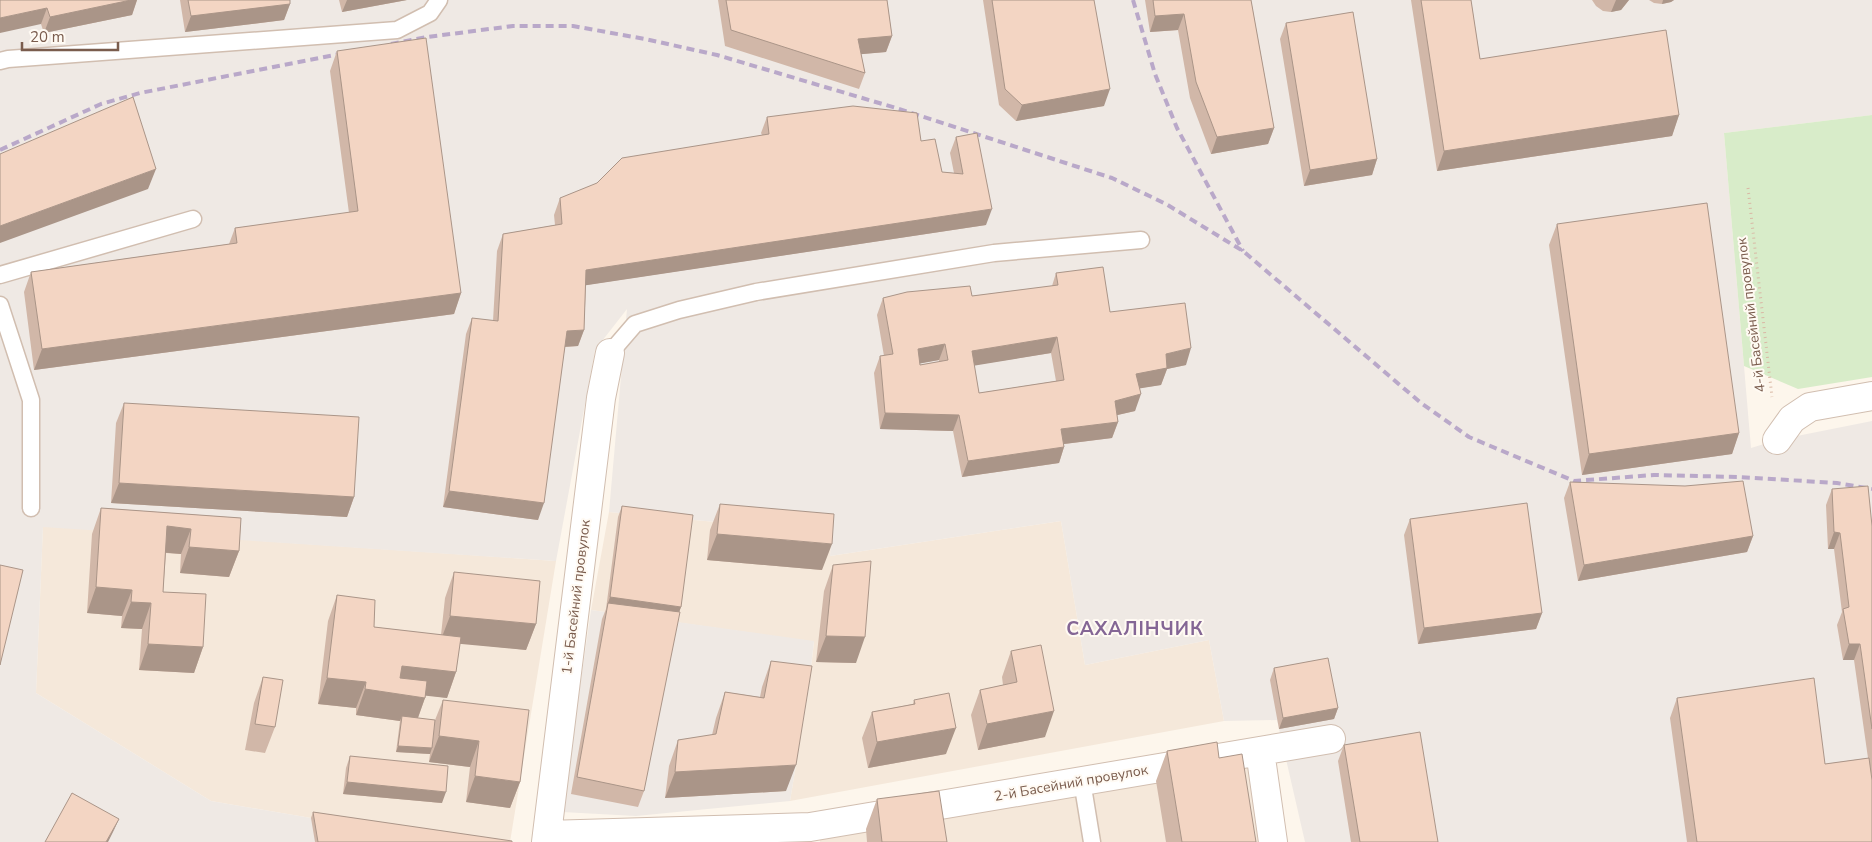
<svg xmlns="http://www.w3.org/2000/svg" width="1872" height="842" font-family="'Nunito Sans',sans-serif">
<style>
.residential{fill:#f5e8da}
.industrial{fill:#efe9e4}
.green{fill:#d8ecc9}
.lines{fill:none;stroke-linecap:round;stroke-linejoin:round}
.service-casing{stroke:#d1beb0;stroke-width:19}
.minor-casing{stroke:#d1beb0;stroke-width:30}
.path{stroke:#d9b8a5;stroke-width:3;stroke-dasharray:1 4;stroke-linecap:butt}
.service{stroke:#fff;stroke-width:16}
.minor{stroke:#fff;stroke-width:28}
.rail{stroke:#b9a8c9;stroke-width:4;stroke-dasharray:8 5;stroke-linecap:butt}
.wall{fill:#d1b7a8;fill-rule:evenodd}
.shaded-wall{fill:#aa9588}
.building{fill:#f3d5c3;stroke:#aa9588;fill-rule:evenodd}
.labels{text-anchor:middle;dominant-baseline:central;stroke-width:4;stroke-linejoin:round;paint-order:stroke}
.street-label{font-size:14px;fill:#7a5c4d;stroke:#fffaf3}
.district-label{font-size:19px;font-weight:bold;letter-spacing:1px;fill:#846695;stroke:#fffaf3}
</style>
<rect width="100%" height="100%" fill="#fdf6ec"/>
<path class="residential" d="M609 512 832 533 830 556 1061 521 1085 665 1209 640 1224 721 790 801 808 693 814 642 591 610Z
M43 526 556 561 510 842 311 818 211 801 36 693Z
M1250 758 1260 842H820L819 832Z"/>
<path class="industrial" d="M0 0H1872V115L1724 133 1751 448 1777 440 1872 421V842H1305L1277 720 1224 721 1209 640 1085 665 1061 521 830 556 832 533 609 512 627 309 595 350 556 561 43 527 36 693 211 801 311 818 478 842H0Z
M591 610 814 641 808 693 790 801 636 816 562 812Z"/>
<path class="green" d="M1872 115V377L1798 389 1744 366 1724 133Z"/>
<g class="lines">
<g class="service-casing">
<path id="service" d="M0 61 8 59 397 30 430 13 439 0
M0 275 193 219
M0 305 31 400V508
M610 353 635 324 679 310 756 292 994 253 1141 240
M1082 781 1092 842"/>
</g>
<g class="minor-casing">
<path id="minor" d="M1777 440 1792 419 1810 407 1872 396
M1260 751 1273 842
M547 835 810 827 1331 739
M546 842 601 398 610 353"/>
</g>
<path class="path" d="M1748 188 1772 397"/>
<use href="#service" class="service"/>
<use href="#minor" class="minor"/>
<path class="rail" d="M1133 0 1155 74 1177 128 1243 251
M391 44 427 37 513 26H573L645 39 717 55 896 108 1112 178 1166 204 1243 251 1421 403 1469 437 1574 481 1654 475 1738 477 1837 483 1872 489
M0 150 101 104 140 93 350 52"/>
</g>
<path class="wall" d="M0 0H137L132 15 44 33 41 24Z
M180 0H290V4L284 20 185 32Z
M339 0H407L342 12Z
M718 0H887L892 36 886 52 861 54 865 73 859 89 725 46Z
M983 0H1094L1104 106 1016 121 999 105Z
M1145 0H1251L1274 128 1268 144 1211 154 1190 98 1178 30 1150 32Z
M1411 0H1471L1480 59 1679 115 1672 136 1437 171Z
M1592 0H1629L1621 10 1611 12 1603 11 1596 6Z
M1649 0H1674L1671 2 1662 4 1654 3Z
M1286 23 1377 159 1372 175 1304 186 1280 39Z
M337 51 461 293 454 314 34 370 24 292 31 272 229 244 235 228 349 213 330 71Z
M767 117 921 141 942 172 954 173 950 153 956 137 986 225 586 285 584 330 578 346 565 347 538 520 443 507 466 334 472 318 493 321 497 251 503 234 555 225 554 215 560 198 762 135 761 133Z
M1557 224 1739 433 1732 454 1582 475 1549 245Z
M1056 273 1110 312 1186 365 1167 369 1161 385 1140 388 1135 411 1117 415 1118 422 1112 438 1064 444V447L1059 463 962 477 953 431 880 429 874 373 880 356H884L877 315 883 298 972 296 1052 286ZM1051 353 1056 381 979 393 974 365ZM939 360V362L920 365V363Z
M124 403 354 497 347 517 111 503 116 423Z
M1570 482 1753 536 1747 552 1578 581 1564 498Z
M1832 489 1872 526V842H1687L1670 718 1677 698 1825 764 1868 758 1854 660H1843L1837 625 1842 612 1834 549H1828L1826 505Z
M720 504 822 570 707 560 710 530Z
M622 506 681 607 679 612 644 791 638 807 571 794 602 619 606 609 618 517Z
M101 508 241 518 239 551 229 577 180 573 181 554 166 553 163 592 203 647 194 673 139 670 142 629 121 628 122 616 87 613 92 534Z
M1410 519 1542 613 1536 629 1418 644 1404 535Z
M833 565 856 663 816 662 824 591Z
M454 572 536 624 526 650 460 643 456 672 447 698 426 695 418 718 435 720 443 700 520 782 510 808 466 802 470 767 429 762 430 754 396 752 400 721 356 715V708L318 704 328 621 337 595 374 627 441 635 445 598Z
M1011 651 1045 737 978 750 971 715 980 690 1003 685 1002 677Z
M771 661 786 791 665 798 669 766 678 740 712 735 716 718 725 692 760 697 762 687Z
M1274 668 1338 708 1334 719 1279 729 1270 680Z
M263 677 275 727 265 753 245 750 254 703Z
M914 700 946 754 868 768 862 738 872 712 913 704Z
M1344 745 1438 842H1351L1338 761Z
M1167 751 1219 758 1256 842H1166L1156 781Z
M350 756 442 803 343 794 346 768Z
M877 799 947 842H867L866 829Z
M313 812 512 842H315L311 818Z"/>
<path class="shaded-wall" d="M131 0H137L132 15 44 33 50 17Z
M347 0H407L342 12Z
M1616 0H1629L1621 10 1611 12Z
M1663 0H1674L1671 2 1662 4Z
M290 4 284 20 185 32 191 16Z
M47 8 41 24 0 33V18Z
M1184 14 1178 30 1150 32 1155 16Z
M892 36 886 52 852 55 858 39Z
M1110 89 1104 106 1016 121 1022 105Z
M1679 115 1672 136 1437 171 1444 151Z
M1274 128 1268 144 1211 154 1217 137Z
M1377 159 1372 175 1304 186 1310 170Z
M156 169 148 189 0 243V226Z
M992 209 986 225 581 286 586 270Z
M461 293 454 314 34 370 42 349Z
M584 330 578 346 561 347 567 331Z
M1057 337 1051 353 966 367 972 351Z
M945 344 939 360 912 365 918 349Z
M1191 348 1186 365 1167 369 1161 385 1130 390 1136 374 1166 354Z
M1141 394 1135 411 1109 417 1115 401Z
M885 413 959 415 953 431 880 429Z
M1118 422 1112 438 1056 445 1061 429Z
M1739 433 1732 454 1582 475 1589 454Z
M1064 447 1059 463 962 477 968 461Z
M119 483 354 497 347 517 111 503Z
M449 491 544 503 538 520 443 507Z
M167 526 191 529 181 554 158 552Z
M1834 532 1840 533 1834 549H1828Z
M717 534 832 544 822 570 707 560Z
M1753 536 1747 552 1578 581 1584 565Z
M189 547 239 551 229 577 180 573Z
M96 587 132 590 122 616 87 613Z
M610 597 681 607 677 618 608 603 606 609Z
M131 602 151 603 142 629 121 628Z
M1542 613 1536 629 1418 644 1424 628Z
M450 616 536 624 526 650 440 642Z
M826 636 865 637 856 663 816 662Z
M148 644 203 647 194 673 139 670Z
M1849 644H1860L1854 660H1843Z
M402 666 456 672 447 698 392 692Z
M327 678 366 682 356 708 318 704Z
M365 689 425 698 416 723 402 716 400 721 356 715Z
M1338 708 1334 719 1279 729 1283 718Z
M1054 711 1045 737 978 750 987 724Z
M956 728 946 754 868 768 877 742Z
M439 736 479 741 470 767 429 762Z
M398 746 432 748 430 754 396 752Z
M796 765 786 791 665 798 675 772Z
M475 776 520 782 510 808 466 802Z
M347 782 446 792 442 803 343 794Z
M119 819 114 830 108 842H106Z"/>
<path class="building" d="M0 0H131L50 17 47 8 0 18Z
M188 0H290V4L191 16Z
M726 0H887L892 36 858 39 865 73 731 30Z
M992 0H1094L1110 89 1022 105 1005 89Z
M1153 0H1251L1274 128 1217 137 1196 82 1184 14 1155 16Z
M1421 0H1471L1480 59 1666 30 1679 115 1444 151Z
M1353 12 1377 159 1310 170 1286 23Z
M426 38 461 293 42 349 31 272 237 243 235 228 358 211 337 51Z
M133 97 156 169 0 226V154Z
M853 106 917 113 921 141 935 139 942 172 963 174 956 137 977 133 992 209 586 270 584 330 567 331 544 503 449 491 472 318 498 321 503 234 562 224 560 198 597 183 622 158 769 134 767 117Z
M1707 203 1739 433 1589 454 1557 224Z
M1103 267 1110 312 1185 303 1191 348 1166 354 1167 368 1136 374 1141 394 1115 401 1118 422 1061 429 1064 447 968 461 959 415 885 413 880 356 893 354 883 298 907 292 970 286 972 296 1058 285 1056 273ZM1057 337 1064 380 979 393 972 351ZM945 344 948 360 920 365 918 349Z
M124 403 359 417 354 497 119 483Z
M1743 481 1753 536 1584 565 1570 482 1685 486Z
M1868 486 1872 526V729L1860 644H1849L1843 609 1849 607 1840 533 1834 532 1832 489Z
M1527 503 1542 613 1424 628 1410 519Z
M720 504 834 514 832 544 717 534Z
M622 506 693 515 681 607 610 597Z
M101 508 241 518 239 551 189 547 191 529 167 526 163 592 206 594 203 647 148 644 151 603 131 602 132 590 96 587Z
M871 561 865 637 826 636 833 565Z
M0 565 23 570 0 665Z
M454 572 540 581 536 624 450 616Z
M337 595 375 600 374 627 461 637 456 672 402 666 400 678 427 681 425 698 365 689 366 682 327 678Z
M608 603 680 612 644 791 577 777Z
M1041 645 1054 711 987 724 980 690 1017 682 1011 651Z
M1328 658 1338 708 1283 718 1274 668Z
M771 661 812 666 796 765 675 772 678 740 716 734 725 692 764 698Z
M263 677 283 680 275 727 255 724Z
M1814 678 1825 764 1869 758 1872 780V842H1697L1677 698Z
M949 693 956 728 877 742 872 712 915 704 914 700Z
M443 700 529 710 520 782 475 776 479 741 439 736Z
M402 716 435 720 432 748 398 746Z
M1420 732 1438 842H1360L1344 745Z
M1217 742 1219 758 1242 754 1256 842H1182L1167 751Z
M350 756 448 766 446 792 347 782Z
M939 791 947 842H882L877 799Z
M72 793 119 819 106 842H45Z
M313 812 512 841V842H318Z"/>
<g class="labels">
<g class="street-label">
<text transform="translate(1751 315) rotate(-97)">4-й Басейний провулок</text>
<text transform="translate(576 597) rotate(-83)">1-й Басейний провулок</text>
<text transform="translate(1071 783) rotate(-10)">2-й Басейний провулок</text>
</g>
<g class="district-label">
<text x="1135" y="629">САХАЛІНЧИК</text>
</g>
</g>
<path d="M22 42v8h96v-8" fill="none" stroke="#7a5c4d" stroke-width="2.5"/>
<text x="30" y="42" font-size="15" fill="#7a5c4d" stroke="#fffaf3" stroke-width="4" paint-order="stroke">20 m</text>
</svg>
